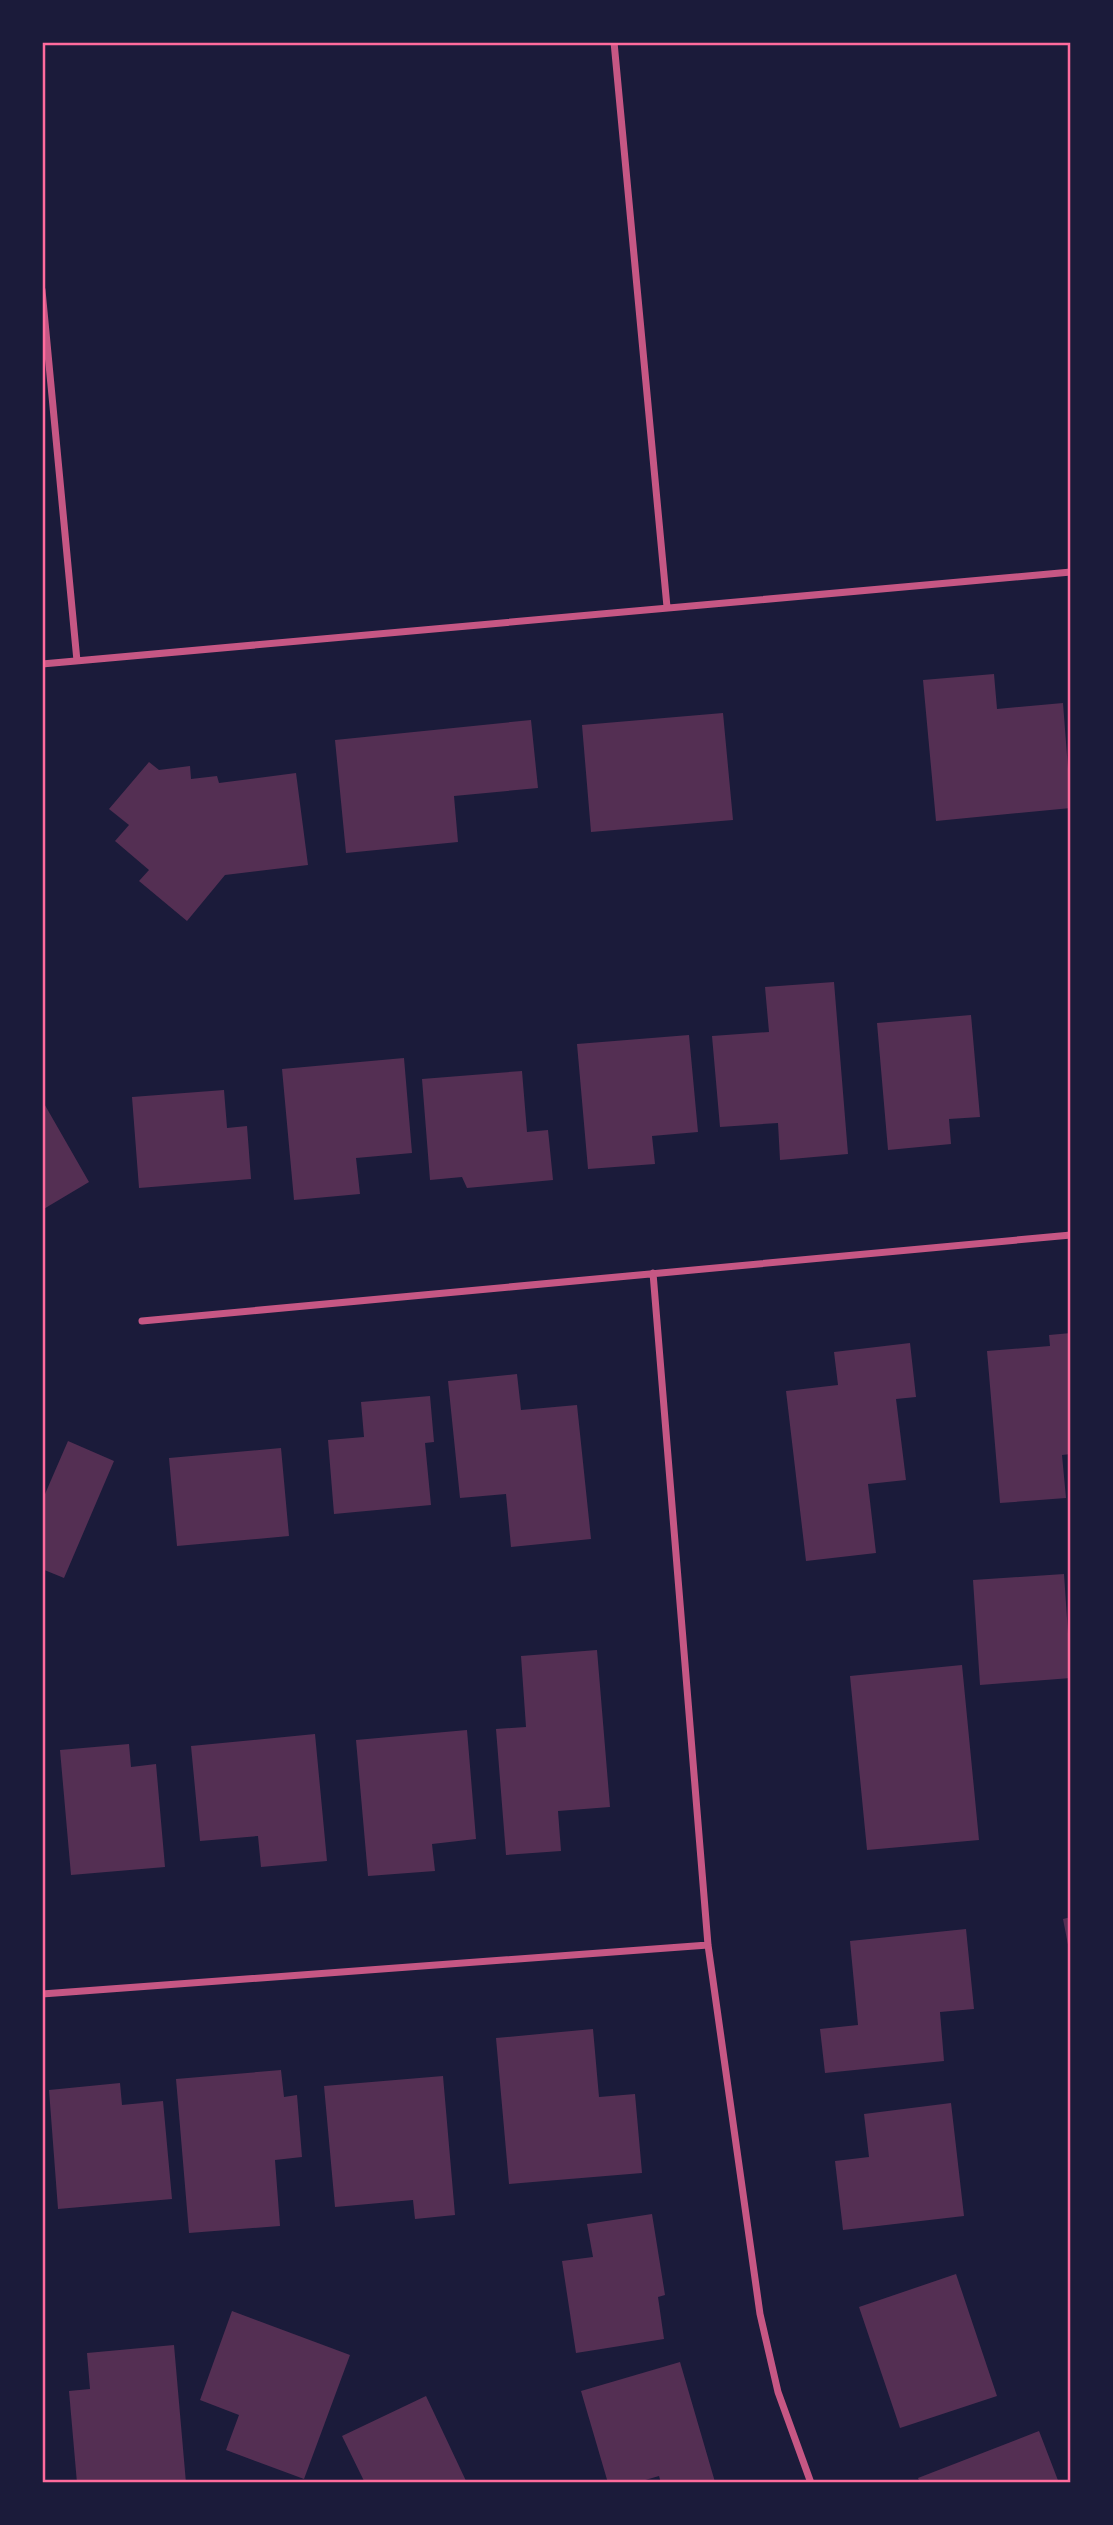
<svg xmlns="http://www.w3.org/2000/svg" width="1113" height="2525" font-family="'IBM Plex Sans',sans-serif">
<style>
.building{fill:#542f53}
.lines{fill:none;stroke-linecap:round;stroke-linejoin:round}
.minor{stroke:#c65784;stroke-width:7}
.neatline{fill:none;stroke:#ff6b9d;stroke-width:2.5}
</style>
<rect width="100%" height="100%" fill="#1b1b3a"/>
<path class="building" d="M994 674 997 709 1063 703 1071 808 936 821 923 680Z
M723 713 733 820 591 832 582 725Z
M531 720 538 788 454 796 458 842 346 853 335 740Z
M149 762 159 770 190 766 191 779 217 776 219 783 296 773 308 865 225 875 187 921 139 881 149 870 115 841 129 825 109 809Z
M834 982 848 1154 780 1160 778 1123 720 1127 712 1036 769 1032 765 987Z
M971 1015 980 1117 949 1119 951 1144 888 1150 877 1023Z
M689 1035 698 1132 652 1136 655 1164 588 1169 577 1044Z
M404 1058 412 1153 356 1158 360 1194 294 1200 282 1069Z
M522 1071 527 1132 548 1130 553 1180 467 1188 462 1177 430 1180 422 1079Z
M224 1090 227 1128 247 1126 251 1179 139 1188 132 1097Z
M42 1100 89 1182 42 1210Z
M1071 1333V1454L1062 1455 1066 1498 1000 1503 987 1351 1050 1346 1049 1335Z
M910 1343 916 1397 896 1399 906 1480 868 1484 876 1553 806 1561 786 1391 838 1385 834 1352Z
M517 1374 521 1410 577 1405 591 1539 511 1547 506 1494 460 1498 448 1381Z
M430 1396 434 1442 425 1443 431 1505 334 1514 328 1440 364 1437 361 1402Z
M68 1441 114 1461 64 1578 42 1569V1493L45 1494Z
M281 1448 289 1536 177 1546 169 1458Z
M1064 1574 1071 1678 980 1685 973 1580Z
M597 1650 610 1807 558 1811 561 1851 506 1855 496 1729 526 1727 521 1656Z
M962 1665 979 1840 867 1850 850 1676Z
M467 1730 476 1839 432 1844 435 1871 368 1876 356 1740Z
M315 1734 327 1861 261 1867 258 1836 200 1841 191 1746Z
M129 1744 131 1767 156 1764 165 1867 71 1875 60 1750Z
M1071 1917V1955H1070L1063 1919Z
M966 1929 974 2009 940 2012 944 2061 825 2073 820 2029 858 2025 850 1941Z
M593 2029 599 2097 635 2094 642 2173 509 2184 496 2038Z
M281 2070 284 2097 297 2095 302 2157 275 2160 280 2226 189 2233 176 2079Z
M443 2076 455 2215 415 2219 413 2200 335 2207 324 2086Z
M120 2083 122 2105 163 2101 172 2199 58 2209 49 2090Z
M951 2103 964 2216 843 2230 835 2161 869 2157 864 2114Z
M652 2214 665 2295 658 2297 664 2339 576 2353 562 2261 593 2257 587 2224Z
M956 2274 997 2396 900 2428 859 2307Z
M232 2311 350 2355 304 2479 226 2450 239 2415 200 2400Z
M174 2345 186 2483H77L69 2391 90 2389 87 2353Z
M680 2362 715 2482 661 2483 659 2476 635 2483H608L581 2391Z
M426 2396 467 2483H365L342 2436Z
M1039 2431 1059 2483H920L918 2478Z"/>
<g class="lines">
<path class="minor" d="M614 42 667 607
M42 290 77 661
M42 664 1071 572
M653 1273 708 1945 760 2314 778 2392 811 2483
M142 1321 1071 1235
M42 1994 708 1945"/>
</g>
<rect width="1113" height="2525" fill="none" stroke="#1b1b3a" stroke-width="88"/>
<rect x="44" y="44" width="1025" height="2437" class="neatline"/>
</svg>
